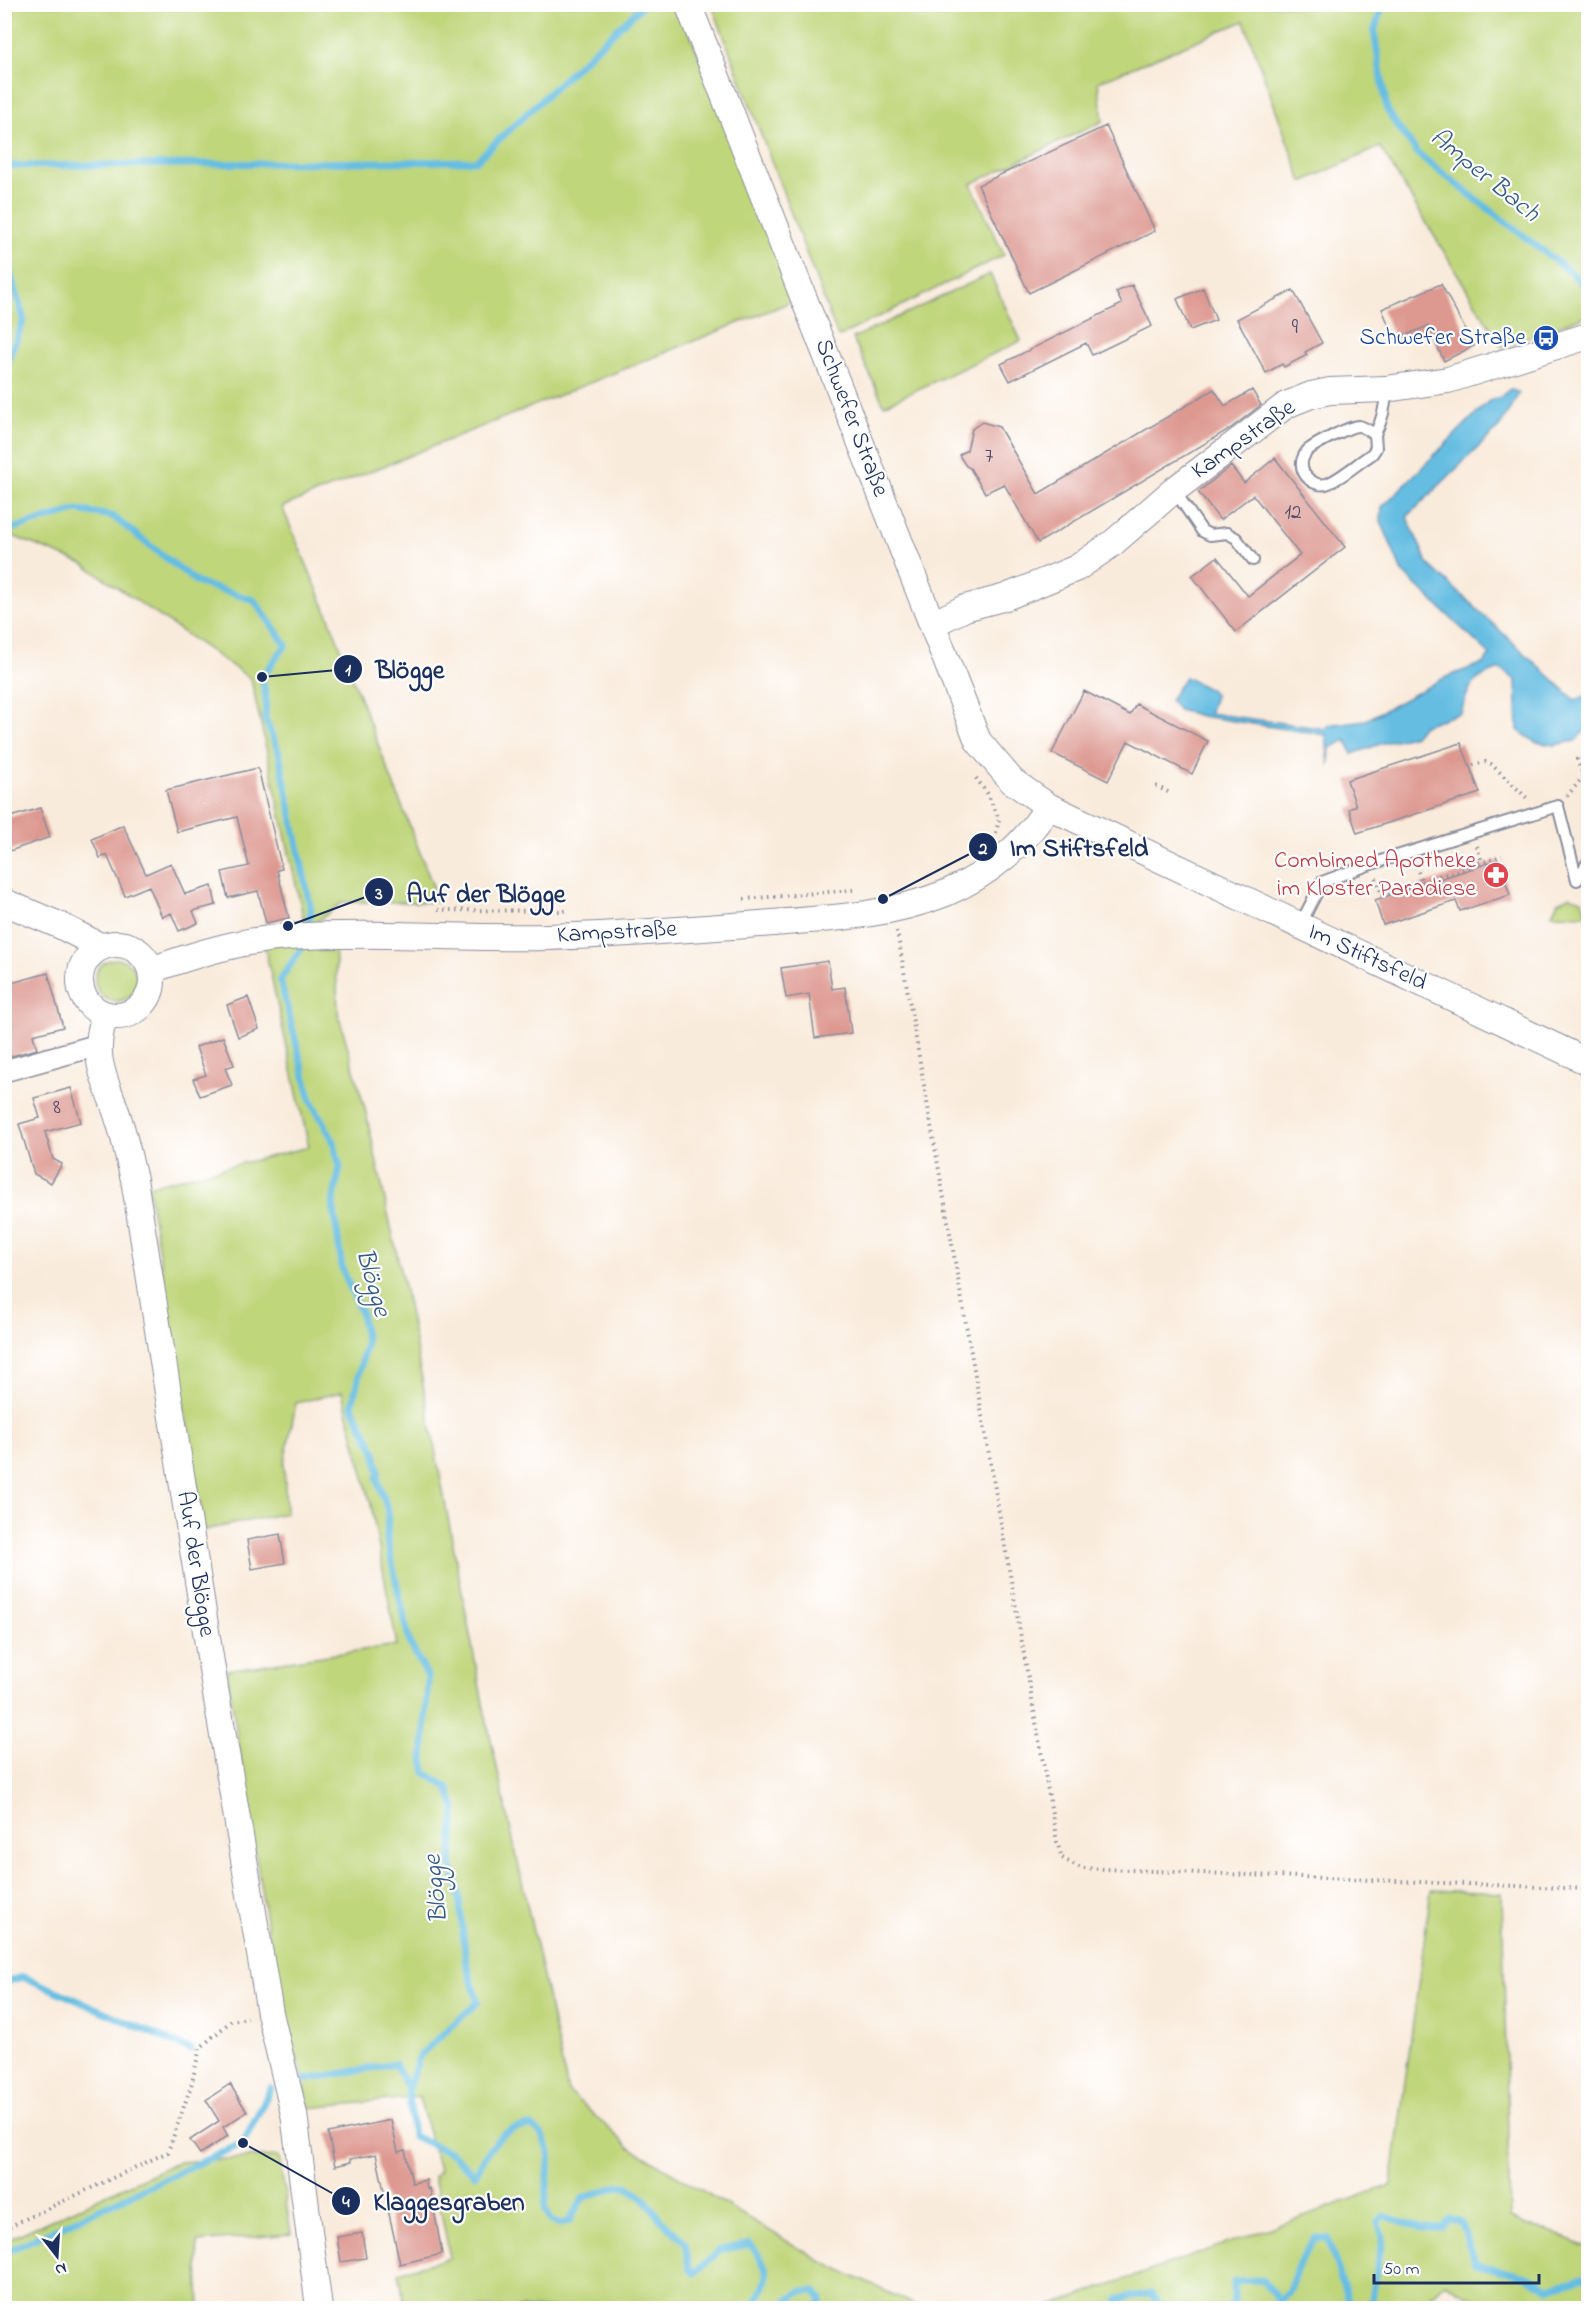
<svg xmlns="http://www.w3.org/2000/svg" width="1593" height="2313" font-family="'Indie Flower',sans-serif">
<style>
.green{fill:#bfd67a;stroke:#6d826c;stroke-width:1.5}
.water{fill:#65bde2;stroke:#4076a0;stroke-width:1.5}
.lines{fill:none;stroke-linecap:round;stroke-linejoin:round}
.stream{stroke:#65bde2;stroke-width:7}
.building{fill:#dd9890}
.service-casing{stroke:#8a8d9c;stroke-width:14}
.minor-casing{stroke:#8a8d9c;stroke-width:24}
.tertiary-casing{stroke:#8a8d9c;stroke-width:28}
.path{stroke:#8a8d9c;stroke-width:4;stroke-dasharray:1.5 4.5;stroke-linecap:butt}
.service{stroke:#fff;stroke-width:10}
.minor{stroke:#fff;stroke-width:21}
.tertiary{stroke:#fff;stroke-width:26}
.labels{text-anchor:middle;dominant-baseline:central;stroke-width:4.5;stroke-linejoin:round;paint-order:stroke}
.number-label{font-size:21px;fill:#4c496a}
.transit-label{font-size:24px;fill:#164399;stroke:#fff;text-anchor:end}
.street-label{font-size:24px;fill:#1b2f5e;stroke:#fff}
.health-label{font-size:24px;fill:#be3a42;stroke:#fff;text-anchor:end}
.water-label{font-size:26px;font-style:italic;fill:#315a86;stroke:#fff}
.leader{fill:none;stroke:#1b2f5e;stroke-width:2}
.callout-dot{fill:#1b2f5e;stroke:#fff;stroke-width:2}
.mark-label{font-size:18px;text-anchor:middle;font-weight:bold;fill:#fff}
.callout-label{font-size:26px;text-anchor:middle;font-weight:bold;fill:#1b2f5e;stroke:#fff;stroke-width:4.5;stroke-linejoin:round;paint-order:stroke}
</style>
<rect width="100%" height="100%" fill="#fff"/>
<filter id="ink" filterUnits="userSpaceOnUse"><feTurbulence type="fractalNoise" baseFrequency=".0167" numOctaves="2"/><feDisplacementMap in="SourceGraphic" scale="12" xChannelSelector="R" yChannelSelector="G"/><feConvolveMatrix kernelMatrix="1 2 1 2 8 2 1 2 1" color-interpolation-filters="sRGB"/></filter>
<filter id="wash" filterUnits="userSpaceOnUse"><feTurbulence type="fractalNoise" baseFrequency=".008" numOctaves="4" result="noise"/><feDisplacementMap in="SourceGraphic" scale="24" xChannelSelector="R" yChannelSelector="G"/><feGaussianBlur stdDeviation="1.35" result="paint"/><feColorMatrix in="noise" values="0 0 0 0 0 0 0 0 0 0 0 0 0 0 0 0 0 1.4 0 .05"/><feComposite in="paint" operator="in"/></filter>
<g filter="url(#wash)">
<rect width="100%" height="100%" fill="#f9ebdb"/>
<path class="green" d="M4 5H678L798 299 282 507 326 610 439 902H343L306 930 251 679 83 564 5 533Z
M712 5H1588V315L1502 347 1380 147 1302 182 1244 21 1098 82 1103 121 971 184 1004 255 838 337Z
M990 274 1021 341 884 405 853 338Z
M1570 896 1582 900 1587 915 1552 914 1558 902Z
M335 942 338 1013 365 1109 407 1300 483 1704 568 2091 629 2147 824 2263 922 2308H405L399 2272 450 2258 434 2176 439 2170 419 2097 309 2108 302 2073 280 2011 227 1670 397 1645 371 1505 342 1392 296 1403 284 1463 286 1513 204 1530 148 1186 309 1147 264 944Z
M95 980a21 21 0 1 1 42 0a21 21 0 1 1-42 0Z
M1431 1890 1502 1893 1510 2218 1588 2246V2308H1492L1445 2283 1419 2308H1045L1391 2185Z
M279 2156 291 2234 197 2242 200 2308H5V2241L178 2162Z"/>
<path class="water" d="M1510 389 1519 393 1500 426 1407 517 1428 564 1575 700 1588 695V727L1575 741 1554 745 1535 742 1518 730 1516 680 1500 669C1471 679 1470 683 1461 713L1423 725 1415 735 1383 743 1352 754 1346 740 1330 748 1329 765 1326 735 1201 716 1179 710 1170 700 1185 677 1211 690 1215 696 1209 713 1326 729 1327 725 1366 720 1446 677 1484 663 1490 655 1402 572 1381 521 1382 507 1490 400 1499 398Z"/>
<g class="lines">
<path class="stream" d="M1383 4 1374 32 1387 110 1398 127 1419 155 1574 275 1588 291
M4 166 476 161 644 4
M4 252 24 320 9 357 4 363
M4 531 77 510 112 516 198 583 254 600 286 645 262 677 266 699 265 719 279 753 311 910 309 920
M301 949 280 980 311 1101 333 1140 340 1167 333 1203 342 1268 361 1313 366 1342 352 1406 375 1451 379 1472 377 1478 388 1511 387 1540 410 1644 428 1677 423 1761 426 1773 448 1788 455 1808 451 1863 458 1887 466 1962 478 2002 420 2055 408 2089 413 2136 451 2153 475 2175C489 2149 498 2127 532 2126L542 2135 550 2152 545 2208 551 2221 560 2224 569 2221 583 2198 618 2186H626L643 2197 661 2220 685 2242 689 2268 695 2273 720 2250 750 2244C773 2271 770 2280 752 2308
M4 1982 24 1977 191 2050
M304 2080 395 2064 408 2089
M4 2253 243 2143 271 2088
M778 2308 801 2291H815L821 2299 820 2308
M1115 2308 1118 2299 1151 2293 1160 2308
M1228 2308 1234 2304V2281L1263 2280 1280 2302 1288 2292 1299 2263 1315 2238H1327L1348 2300 1355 2308
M1362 2308 1371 2304 1383 2236 1378 2223 1385 2216 1423 2228 1442 2227 1449 2219 1460 2221 1476 2264 1527 2277 1549 2288 1580 2278 1588 2279"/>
</g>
<g id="blocks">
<path class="building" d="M1106 126 1155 231 1029 293 978 185Z
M1441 284 1474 346 1444 361 1428 326 1395 340 1382 309Z
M1132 285 1152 326 1092 355 1086 343 1010 381 1001 364 1122 304 1116 292Z
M1203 288 1216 320 1190 330 1177 299Z
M1293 290 1322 343 1305 352 1307 355 1284 367 1282 364 1266 373 1237 319Z
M1214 389 1225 406 1252 390 1261 405 1231 428 1038 543 1004 484 985 493 970 468 966 466 959 455 967 450 972 429 982 422 999 427 1038 494Z
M1275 458 1345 547 1236 632 1192 576 1217 557 1248 596 1300 555 1253 495 1220 520 1198 492 1231 466 1244 483Z
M1084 691 1130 715 1136 704 1208 741 1192 774 1128 741 1108 781 1052 753Z
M1461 743 1480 793 1357 833 1349 809 1356 806 1347 780Z
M258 768 282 869 277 870 289 918 266 923 258 891 228 898 222 872 249 866 237 817 177 832 166 790Z
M40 808 50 837 4 853V819Z
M123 825 146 874 171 863 185 894 212 886 216 905 193 911 198 923 179 931 171 913 162 917 149 886 125 896 107 855 100 858 92 839Z
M1498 860 1510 895 1460 911 1456 901 1383 925 1375 900Z
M828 961 832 989 845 987 851 1033 815 1038 809 994 786 998 781 968Z
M48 973 63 1027 33 1035 37 1049 4 1058V985Z
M248 997 259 1029 238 1037 227 1005Z
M223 1037 234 1065 225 1068 232 1085 200 1096 193 1079 206 1075 196 1047Z
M71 1088 81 1122 45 1132 53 1159 62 1164 51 1183 34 1174 19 1124 40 1118 34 1098Z
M280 1534 285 1563 252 1569 247 1540Z
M230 2084 247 2112 223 2127 228 2136 200 2154 190 2140 219 2121 206 2100Z
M391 2120 398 2152 405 2150 412 2183 426 2180 427 2189 430 2188 442 2254 400 2264 376 2154 350 2159 351 2162 335 2166 328 2133Z
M362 2233 366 2258 341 2262 337 2237Z"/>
</g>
</g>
<g filter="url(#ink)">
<use href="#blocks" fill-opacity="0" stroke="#8a8d9c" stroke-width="1.5"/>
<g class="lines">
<g class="service-casing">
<path id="service" d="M1375 434 1376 448 1372 454C1358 463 1344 476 1329 483 1316 489 1300 476 1302 462 1302 458 1306 452 1308 450 1316 444 1351 425 1359 426 1364 427 1371 432 1375 434 1383 419 1386 406 1386 389
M1174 490 1202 531 1210 535 1227 533 1236 538 1253 560
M1577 880 1588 862
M1299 927 1322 882 1371 864 1558 806 1577 880"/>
</g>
<g class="minor-casing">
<path id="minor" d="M4 1071 98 1045"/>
</g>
<g class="tertiary-casing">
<path id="tertiary" d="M688 4 978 741 1012 781 1048 806 1588 1062
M933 624 965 608 1006 597 1077 568 1113 543 1174 490 1286 405 1311 395 1330 391 1386 389 1448 380 1588 336
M4 902 59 925 102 947
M80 980a36 36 0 1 1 72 0a36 36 0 1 1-72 0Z
M151 970C196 954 241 940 289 937 375 931 462 939 548 937 619 935 690 929 760 924 823 919 887 917 946 893 988 875 1025 845 1048 806
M105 1015C89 1063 108 1081 120 1124 126 1142 129 1161 134 1179L216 1694 270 2013 294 2114 319 2308"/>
</g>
<path class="path" d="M1588 754 1577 759 1588 787
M1473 765 1485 762 1491 764 1528 799
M976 778 987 793 999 819 996 833
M1156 786 1170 793
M1567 796 1584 776
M1477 846 1482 862
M1416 866 1422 882
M1376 878 1382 895 1502 856
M744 899 853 890
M438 910 566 911
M897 931 1057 1842 1062 1858 1081 1868 1588 1889
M4 2229 168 2152 191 2086 200 2048 231 2021 248 2018"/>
<use href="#service" class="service"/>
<use href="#minor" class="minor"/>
<use href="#tertiary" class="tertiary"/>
</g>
</g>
<defs>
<g id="bus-disc" transform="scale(1.35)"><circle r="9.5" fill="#1a4fb4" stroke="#fff"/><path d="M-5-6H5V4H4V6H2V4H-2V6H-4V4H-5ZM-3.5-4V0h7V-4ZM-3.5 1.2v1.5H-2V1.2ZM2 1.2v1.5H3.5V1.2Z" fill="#fff"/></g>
<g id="pharmacy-disc" transform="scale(1.35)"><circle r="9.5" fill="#e0444e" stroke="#fff"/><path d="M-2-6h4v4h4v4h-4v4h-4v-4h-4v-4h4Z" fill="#fff"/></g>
</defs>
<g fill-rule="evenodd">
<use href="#bus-disc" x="1546" y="338"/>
<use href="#pharmacy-disc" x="1496" y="875"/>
</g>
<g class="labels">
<g class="number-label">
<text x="1295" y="328">9</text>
<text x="989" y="457">7</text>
<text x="1293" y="513">12</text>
<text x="57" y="1108">8</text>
</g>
<g class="transit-label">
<text x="1526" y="338">Schwefer Straße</text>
</g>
<g class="street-label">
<text transform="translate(851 418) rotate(69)">Schwefer Straße</text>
<text transform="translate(1244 440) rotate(-35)">Kampstraße</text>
<text transform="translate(617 933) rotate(-3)">Kampstraße</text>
<text transform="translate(1367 958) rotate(25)">Im Stiftsfeld</text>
<text transform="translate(195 1564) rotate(81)">Auf der Blögge</text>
</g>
<g class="health-label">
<text x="1476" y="861">Combimed Apotheke<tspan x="1476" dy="28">im Kloster Paradiese</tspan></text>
</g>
<g class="water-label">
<text transform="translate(1484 176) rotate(39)">Amper Bach</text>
<text transform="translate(372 1283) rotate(74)">Blögge</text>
<text transform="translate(437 1889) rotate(-96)">Blögge</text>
</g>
</g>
<path class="leader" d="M262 677L348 669M883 899L983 847M288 926L379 892M243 2143L346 2201"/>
<g class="callout-dot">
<circle cx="262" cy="677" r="6"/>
<circle cx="883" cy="899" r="6"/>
<circle cx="288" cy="926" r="6"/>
<circle cx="243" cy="2143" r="6"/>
<circle cx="348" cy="669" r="15"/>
<circle cx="983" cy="847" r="15"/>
<circle cx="379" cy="892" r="15"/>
<circle cx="346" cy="2201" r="15"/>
</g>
<g class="mark-label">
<text x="348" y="675">1</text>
<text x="983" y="854">2</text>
<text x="379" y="899">3</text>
<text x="346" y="2207">4</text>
</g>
<g class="callout-label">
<text x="410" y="678">Blögge</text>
<text x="1079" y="856">Im Stiftsfeld</text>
<text x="486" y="902">Auf der Blögge</text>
<text x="449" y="2210">Klaggesgraben</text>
</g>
<rect width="1593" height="2313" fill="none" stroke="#fff" stroke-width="24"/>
<g transform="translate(57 2256) rotate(163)" stroke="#ffffff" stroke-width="4.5" paint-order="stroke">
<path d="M0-4.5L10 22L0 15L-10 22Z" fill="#1b2f5e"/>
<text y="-9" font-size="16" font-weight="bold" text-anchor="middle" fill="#1b2f5e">N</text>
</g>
<path d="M1374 2274v9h165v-9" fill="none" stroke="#1b2f5e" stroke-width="3"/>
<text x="1383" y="2274" font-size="18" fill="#1b2f5e" stroke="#ffffff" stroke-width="4.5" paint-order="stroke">50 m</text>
</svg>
